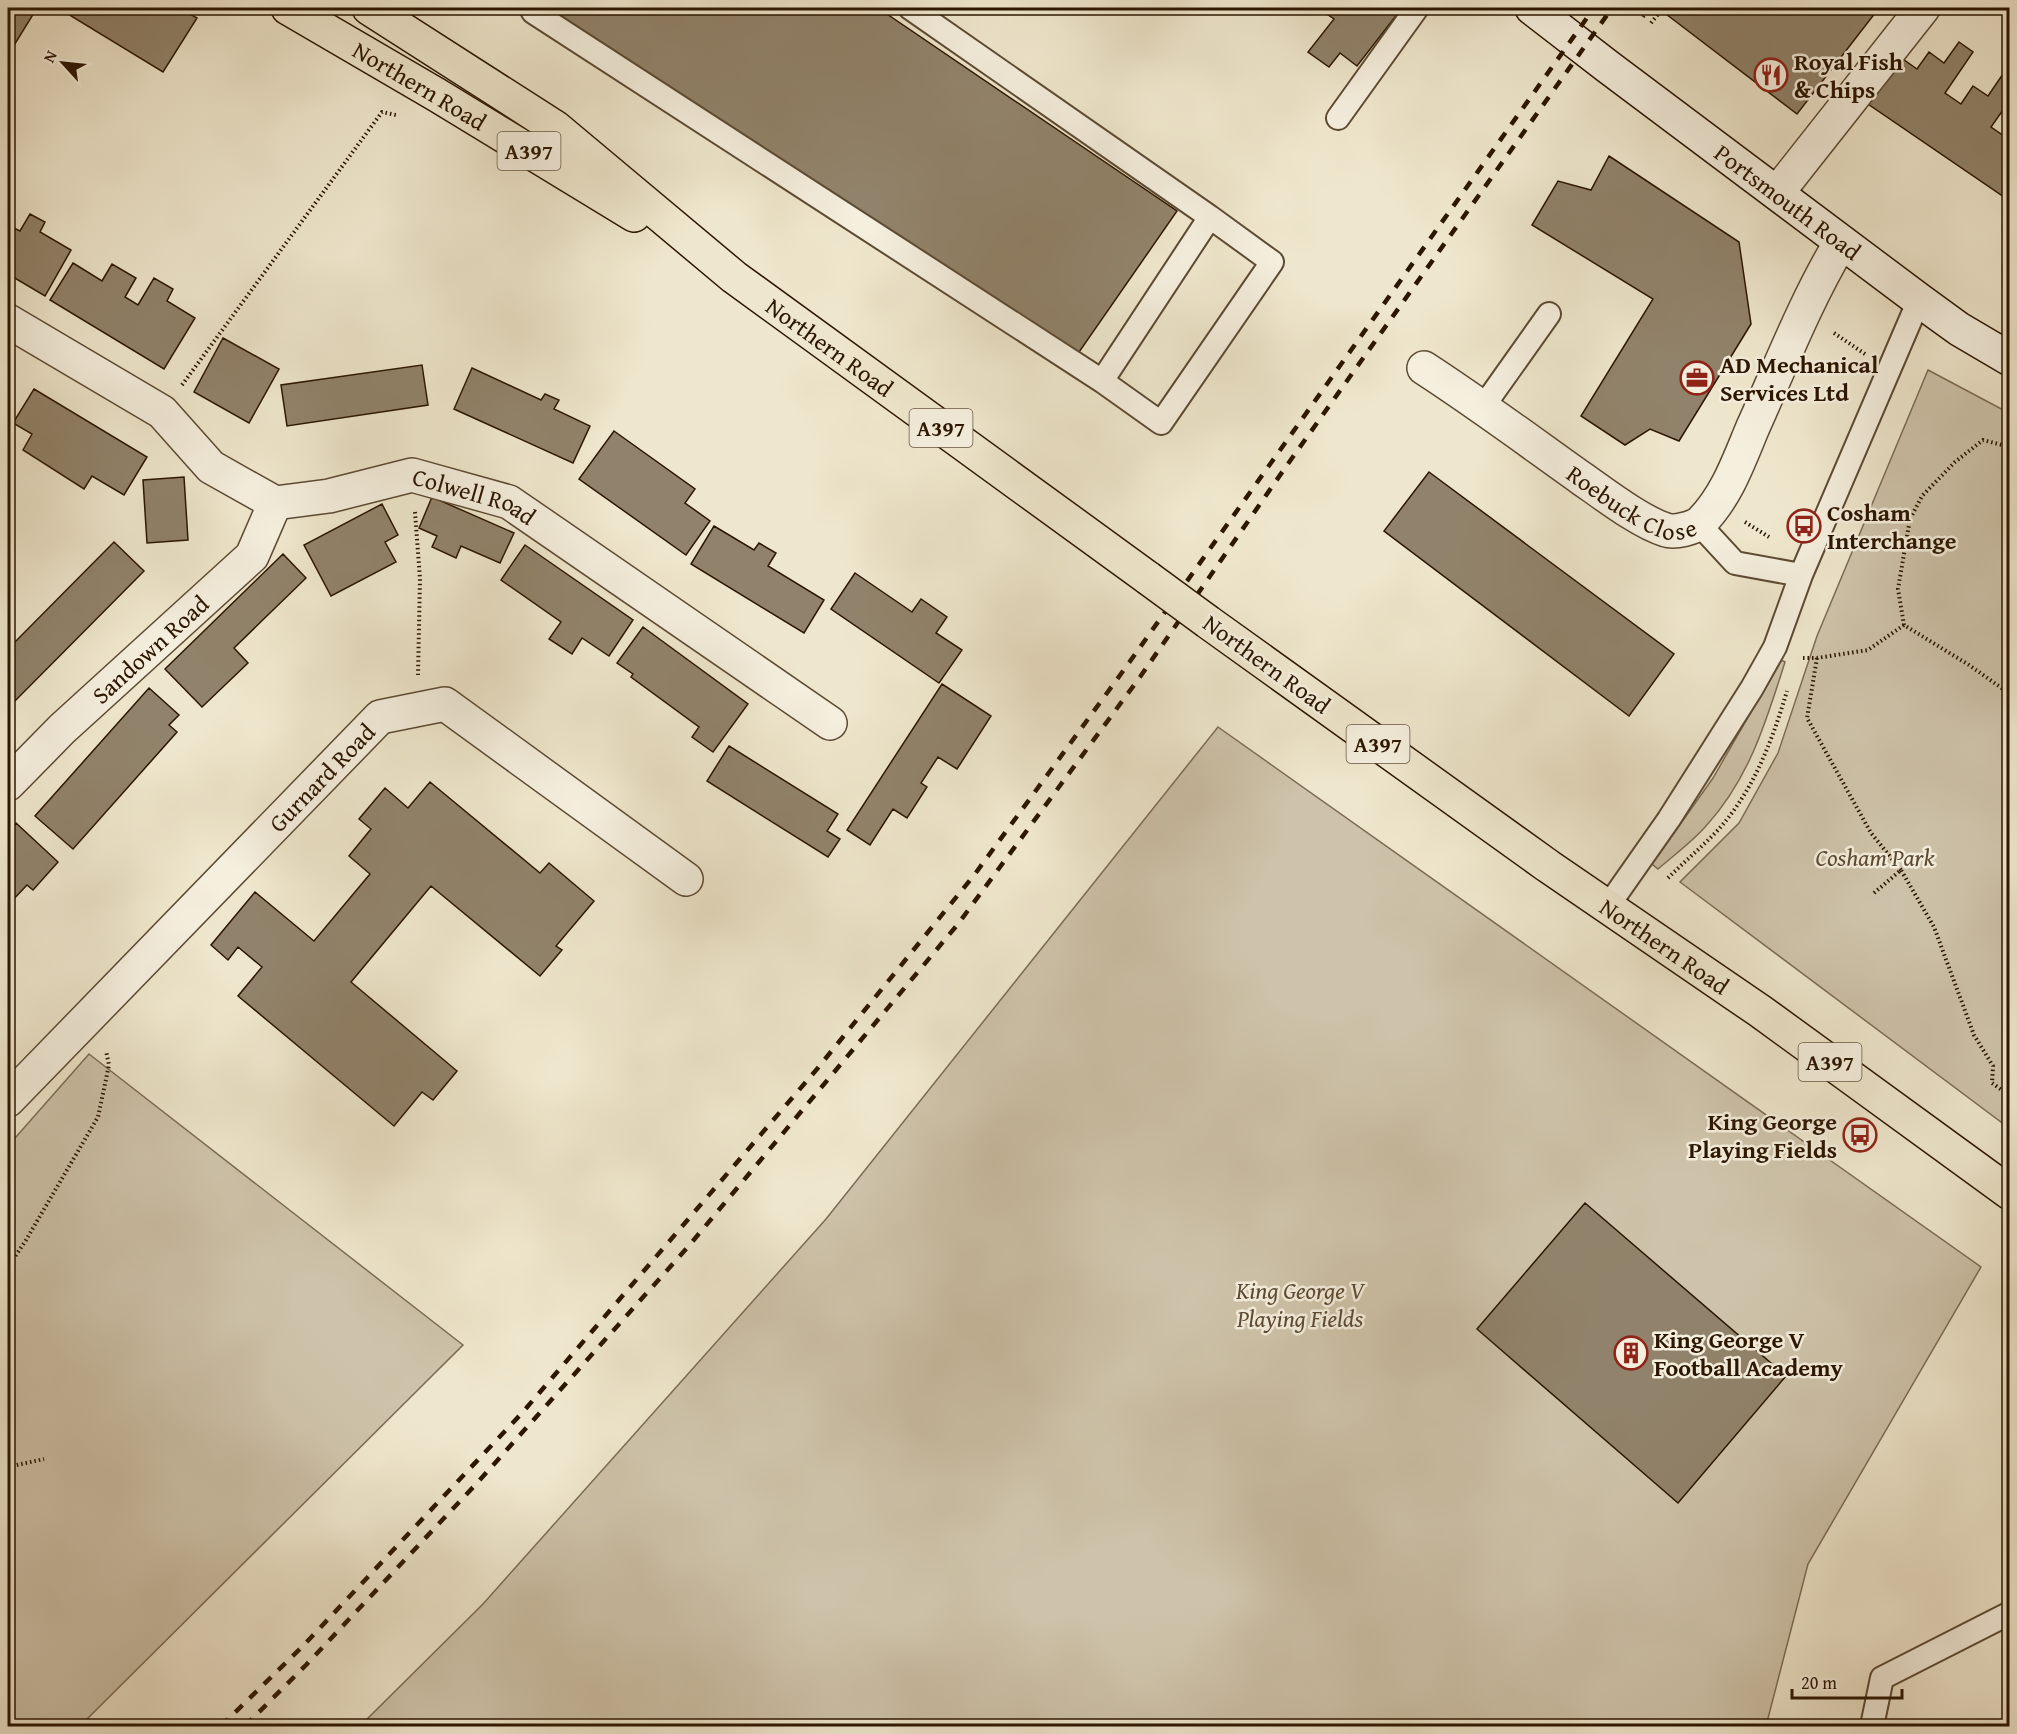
<svg xmlns="http://www.w3.org/2000/svg" width="2017" height="1734" font-family="'Gentium Book Plus',serif">
<style>
.green{fill:#cec3aa;stroke:#7c6c55;stroke-width:1.5}
.building{fill:#91836b;stroke:#2b1600;stroke-width:1.5}
.lines{fill:none;stroke-linecap:round;stroke-linejoin:round}
.lane-casing{stroke:#5c4a33;stroke-width:26}
.street-casing{stroke:#5c4a33;stroke-width:36}
.secondary-casing{stroke:#2b1600;stroke-width:36}
.primary-casing{stroke:#2b1600;stroke-width:36}
.path{stroke:#2b1600;stroke-width:4;stroke-dasharray:1.5 3;stroke-linecap:butt}
.lane{stroke:#f5efde;stroke-width:22}
.street{stroke:#f5efde;stroke-width:33}
.secondary{stroke:#f5efde;stroke-width:33}
.primary{stroke:#efe7cd;stroke-width:33}
.rail{stroke:#2b1600;stroke-width:4.5;stroke-dasharray:10 10;stroke-linecap:butt}
.primary-bridge-casing{stroke:#2b1600;stroke-width:36;stroke-linecap:butt}
.primary-bridge{stroke:#efe7cd;stroke-width:33}
.labels{text-anchor:middle;dominant-baseline:central;stroke-width:5;stroke-linejoin:round;paint-order:stroke}
.shield{fill:#f5efde;stroke:#685743;stroke-width:1.5}
.shield-label{font-size:22px;font-weight:bold;fill:#2b1600}
.poi-label{font-size:24px;font-weight:bold;fill:#2b1600;stroke:#f5efde;text-anchor:start}
.street-label{font-size:24px;fill:#2b1600;stroke:#f5efde}
.park-label{font-size:24px;font-style:italic;fill:#5c4a33;stroke:#f5efde}
</style>
<rect width="100%" height="100%" fill="#efe7cd"/>
<filter id="stains"><feTurbulence type="fractalNoise" baseFrequency=".00333" numOctaves="4"/><feColorMatrix values="0 0 0 0 .2 0 0 0 0 .09 0 0 0 0 .02 0 0 0 .5 -.17"/></filter>
<radialGradient id="worn" r=".72"><stop offset=".6" stop-color="#630" stop-opacity="0"/><stop offset="1" stop-color="#630" stop-opacity=".3"/></radialGradient>
<path class="green" d="M1928 370 2009 413V1128L1680 882 1739 823 1778 753 1817 636Z
M1781 660 1785 662C1766 722 1749 779 1706 826 1692 842 1674 855 1658 869L1652 864 1713 778Z
M1218 727 1981 1267 1808 1564 1766 1726H360L483 1604 826 1219Z
M89 1054 463 1345 80 1726H8V1146Z"/>
<path class="building" d="M8 8H37L8 55Z
M58 8H180L197 18 163 72Z
M549 8H878L1177 211 1077 355Z
M1318 8H1402L1357 66 1340 53 1329 67 1308 52 1334 19Z
M1665 8H1879L1797 114 1662 11Z
M1959 42 1973 52 1945 93 1961 104 1973 86 1988 96 2005 71 2010 74V100L1991 127 2007 138 2010 135V201L1868 104 1900 57 1917 69 1929 52 1944 63Z
M1609 156 1739 242 1751 324 1679 441 1650 429 1625 445 1581 416 1653 299 1532 225 1558 181 1591 190Z
M30 214 45 222 40 232 71 250 45 296 8 274V225L20 231Z
M73 263 102 281 112 264 136 278 125 297 138 305 154 278 173 289 167 301 195 318 164 369 50 300Z
M223 338 279 369 249 423 194 392Z
M422 365 428 405 287 426 281 385Z
M472 368 541 400 545 394 559 400 554 409 590 426 573 463 454 409Z
M34 389 147 457 124 495 92 476 84 489 23 450 32 434 13 423Z
M614 431 695 489 685 503 710 521 686 555 579 479Z
M1429 472 1674 654 1629 716 1384 531Z
M184 477 188 540 147 543 143 480Z
M432 497 514 533 500 563 461 546 456 558 432 547 437 536 419 528Z
M382 504 398 535 385 542 396 562 331 596 304 545Z
M714 526 754 550 759 543 776 553 768 566 824 600 804 633 691 564Z
M114 542 144 571 8 708V649Z
M525 545 633 620 609 656 582 638 572 654 549 639 561 622 501 580Z
M283 554 306 578 234 648 248 663 202 707 165 669Z
M855 573 912 612 921 599 947 617 936 633 962 650 939 683 831 609Z
M643 627 748 704 713 752 692 737 699 727 631 677 633 674 617 663Z
M942 684 991 716 957 769 938 757 921 783 927 787 907 818 893 809 870 845 847 830Z
M149 688 179 715 169 725 177 732 73 849 35 816Z
M729 746 838 814 827 831 840 839 828 857 707 781Z
M430 782 540 873 549 863 594 901 556 946 562 950 540 976 431 886 351 982 457 1071 433 1100 422 1092 394 1126 238 996 262 967 238 947 228 960 211 945 255 892 314 941 370 874 349 856 371 829 359 819 385 788 408 808Z
M16 823 58 862 33 890 27 885 8 905V832Z
M1585 1203 1786 1376 1678 1503 1477 1329Z"/>
<g class="lines">
<g class="lane-casing">
<path id="lane" d="M531 8 533 12 1102 381 1210 217 910 8
M1338 118 1417 8
M1102 381 1161 423 1272 262 1210 217
M1483 407 1549 314
M1699 524 1735 563 1801 575
M1608 906 1669 819 1752 688 1775 647 1801 575 1919 300
M1872 1726 1882 1678 2010 1613"/>
</g>
<g class="street-casing">
<g id="street">
<path d="M1777 193 1923 8"/>
<path id="s1" d="M8 321 162 412 211 467 275 503 329 496 412 475 509 502 830 723"/>
<path id="s2" d="M1424 368C1478 403 1529 441 1581 478 1604 494 1640 522 1666 530 1675 533 1694 528 1701 522 1727 496 1739 460 1753 427 1781 365 1806 300 1841 242"/>
<path id="s3" d="M8 784 62 729 252 556 275 503"/>
<path id="s4" d="M8 1100 380 717 445 704 686 879"/>
</g>
</g>
<g class="secondary-casing">
<g id="secondary">
<path id="s5" d="M1532 8 1607 66 1919 300 1959 329 2010 359"/>
</g>
</g>
<g class="primary-casing">
<g id="primary">
<path id="s6" d="M288 8 437 95 634 215"/>
<path id="s7" d="M369 8 556 128 734 277 1148 578"/>
<path id="s8" d="M1208 622 1548 866 1760 1011 2010 1193"/>
</g>
</g>
<path class="path" d="M1643 17 1649 8
M1651 23 1663 8
M1834 333 1865 354
M182 385 382 112 396 115
M2007 446 2010 437
M2010 447 1983 440 1955 462 1922 496 1910 519 1898 589 1904 625 1969 665 2010 694
M415 512 420 579 418 675
M1745 522 1769 537
M1803 658H1817L1868 650 1904 625
M1817 658 1807 718 1871 833 1901 870
M1668 878C1684 862 1702 847 1718 830 1754 790 1772 741 1787 691
M1874 893 1901 870 1934 927 1974 1035 1993 1066 1992 1083 2010 1096
M8 1267 26 1240 98 1117 109 1065 106 1051
M8 1467 44 1459"/>
<use href="#lane" class="lane"/>
<use href="#street" class="street"/>
<use href="#secondary" class="secondary"/>
<use href="#primary" class="primary"/>
<path class="rail" d="M221 1726 302 1647 522 1413 817 1069 975 874 1126 667 1594 8
M245 1726 306 1665 478 1482 687 1248 958 924 1140 677 1285 468 1612 8"/>
<g class="primary-bridge-casing">
<path id="primary-bridge" d="M1148 578 1208 622"/>
</g>
<use href="#primary-bridge" class="primary-bridge"/>
</g>
<defs>
<g id="restaurant-ring" transform="scale(1.725)"><circle r="9.5" fill="#f5efde" stroke="#8f2418" stroke-width="1.5"/><path d="M-5-6h1v4h1v-4h1v4h1v-4h1v5L-1.5 .5V6h-2V.5L-5-1ZM5-6V6H3V1.5H1.5Q1.5-4 5-6Z" fill="#8f2418"/></g>
<g id="office-ring" transform="scale(1.725)"><circle r="9.5" fill="#f5efde" stroke="#8f2418" stroke-width="1.5"/><path d="M-6-3h4V-5.5h4V-3h4V5H-6ZM-1-4.5V-3h2v-1.5ZM-6 0V1H6V0Z" fill="#8f2418"/></g>
<g id="bus-ring" transform="scale(1.725)"><circle r="9.5" fill="#f5efde" stroke="#8f2418" stroke-width="1.5"/><path d="M-5-6H5V4H4V6H2V4H-2V6H-4V4H-5ZM-3.5-4V0h7V-4ZM-3.5 1.2v1.5H-2V1.2ZM2 1.2v1.5H3.5V1.2Z" fill="#8f2418"/></g>
<g id="building-ring" transform="scale(1.725)"><circle r="9.5" fill="#f5efde" stroke="#8f2418" stroke-width="1.5"/><path d="M-4-6H4V6H1V3H-1V6H-4ZM-2.5-4.3h1.7v1.8h-1.7ZM.8-4.3h1.7v1.8H.8ZM-2.5-1h1.7V.8h-1.7ZM.8-1h1.7V.8H.8Z" fill="#8f2418"/></g>
</defs>
<g fill-rule="evenodd">
<use href="#restaurant-ring" x="1771" y="75"/>
<use href="#office-ring" x="1697" y="378"/>
<use href="#bus-ring" x="1804" y="526"/>
<use href="#bus-ring" x="1860" y="1135"/>
<use href="#building-ring" x="1631" y="1353"/>
</g>
<g class="labels">
<g class="shield">
<rect x="497.5" y="132" width="63" height="38" rx="4.5"/>
<rect x="909.5" y="409" width="63" height="38" rx="4.5"/>
<rect x="1346.5" y="725" width="63" height="38" rx="4.5"/>
<rect x="1798.5" y="1043" width="63" height="38" rx="4.5"/>
</g>
<g class="shield-label">
<text x="529" y="151">A397</text>
<text x="941" y="428">A397</text>
<text x="1378" y="744">A397</text>
<text x="1830" y="1062">A397</text>
</g>
<g class="poi-label">
<text x="1794" y="61">Royal Fish<tspan x="1794" dy="28">&amp; Chips</tspan></text>
<text x="1720" y="364">AD Mechanical<tspan x="1720" dy="28">Services Ltd</tspan></text>
<text x="1827" y="512">Cosham<tspan x="1827" dy="28">Interchange</tspan></text>
<text x="1837" y="1121" text-anchor="end">King George<tspan x="1837" dy="28">Playing Fields</tspan></text>
<text x="1654" y="1339">King George V<tspan x="1654" dy="28">Football Academy</tspan></text>
</g>
<g class="street-label">
<text stroke="none"><textPath href="#s6" startOffset="153">Northern Road</textPath></text>
<text stroke="none"><textPath href="#s5" startOffset="321">Portsmouth Road</textPath></text>
<text stroke="none"><textPath href="#s7" startOffset="573">Northern Road</textPath></text>
<text stroke="none"><textPath href="#s2" startOffset="250">Roebuck Close</textPath></text>
<text stroke="none"><textPath href="#s1" startOffset="532">Colwell Road</textPath></text>
<text stroke="none"><textPath href="#s3" startOffset="196">Sandown Road</textPath></text>
<text transform="translate(1267 664) rotate(36)">Northern Road</text>
<text stroke="none"><textPath href="#s4" startOffset="450">Gurnard Road</textPath></text>
<text stroke="none"><textPath href="#s8" startOffset="560">Northern Road</textPath></text>
</g>
<g class="park-label">
<text x="1875" y="857">Cosham Park</text>
<text x="1300" y="1290">King George V<tspan x="1300" dy="28">Playing Fields</tspan></text>
</g>
</g>
<rect width="2017" height="1734" fill="none" stroke="#efe7cd" stroke-width="30"/>
<rect x="9" y="9" width="1999" height="1716" fill="none" stroke="#2b1600" stroke-width="3"/>
<rect x="15" y="15" width="1987" height="1704" fill="none" stroke="#2b1600" stroke-width="1.5"/>
<g transform="translate(63 63) rotate(297)" stroke="#f5efde" stroke-width="4.5" paint-order="stroke">
<path d="M0-4.5L10 22L0 15L-10 22Z" fill="#2b1600"/>
<text y="-9" font-size="16" font-weight="bold" text-anchor="middle" fill="#2b1600">N</text>
</g>
<path d="M1792 1689v9h110v-9" fill="none" stroke="#2b1600" stroke-width="3"/>
<text x="1801" y="1689" font-size="18" fill="#2b1600" stroke="#f5efde" stroke-width="4.5" paint-order="stroke">20 m</text>
<rect width="100%" height="100%" filter="url(#stains)"/>
<rect width="100%" height="100%" fill="url(#worn)"/>
</svg>
